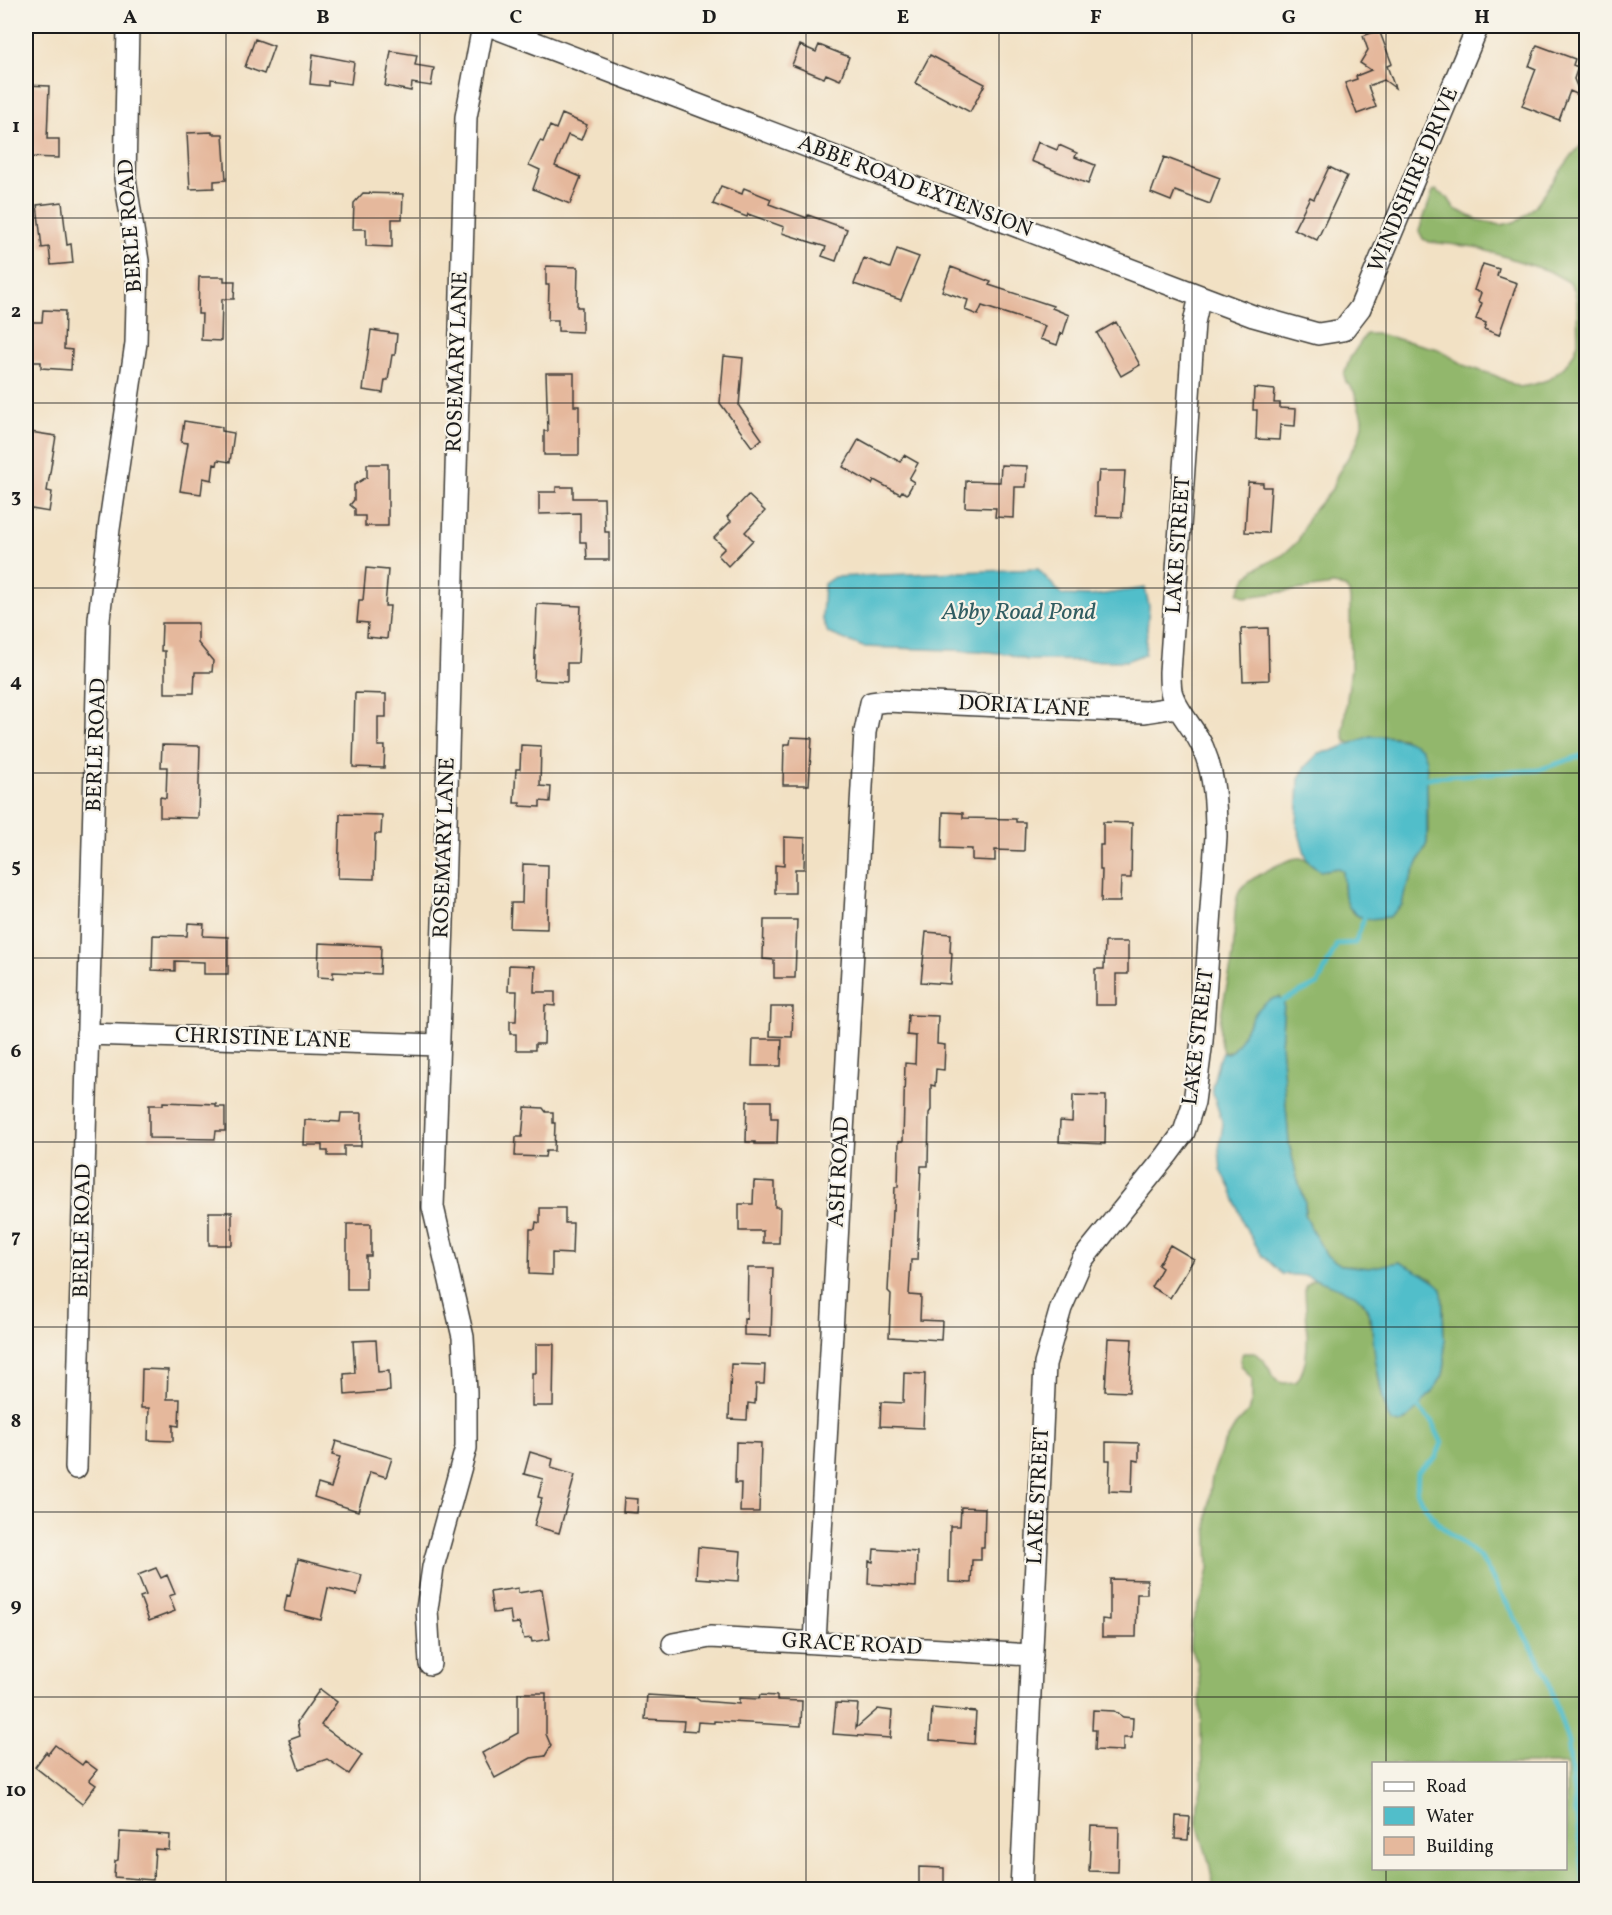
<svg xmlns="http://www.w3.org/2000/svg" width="1612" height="1915" font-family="Vollkorn,serif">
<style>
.forest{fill:#92b76c;stroke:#576a44;stroke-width:1.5;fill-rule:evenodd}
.water{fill:#51beca;stroke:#366d73;stroke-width:1.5}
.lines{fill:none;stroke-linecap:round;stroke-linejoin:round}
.stream{stroke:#51beca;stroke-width:5}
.building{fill:#e5b89c}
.minor-casing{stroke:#3c3a35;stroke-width:24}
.minor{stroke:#fff;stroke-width:21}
.grid{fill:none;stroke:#1c1c1c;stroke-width:1.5;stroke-opacity:0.55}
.labels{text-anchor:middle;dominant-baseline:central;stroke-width:4.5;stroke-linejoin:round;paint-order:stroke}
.street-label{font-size:22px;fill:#1c1c1c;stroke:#f7f3e8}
.water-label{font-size:24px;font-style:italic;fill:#315d62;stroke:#f7f3e8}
.neatline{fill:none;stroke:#1c1c1c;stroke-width:2}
.grid-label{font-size:20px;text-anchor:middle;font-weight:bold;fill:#1c1c1c}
</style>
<rect width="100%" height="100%" fill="#f7f3e8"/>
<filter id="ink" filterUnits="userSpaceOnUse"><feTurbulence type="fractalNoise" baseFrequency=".0167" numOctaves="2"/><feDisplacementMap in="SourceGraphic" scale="12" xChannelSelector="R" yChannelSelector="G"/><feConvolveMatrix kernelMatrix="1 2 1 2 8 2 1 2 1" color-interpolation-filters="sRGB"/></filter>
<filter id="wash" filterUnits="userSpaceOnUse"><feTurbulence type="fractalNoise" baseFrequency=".008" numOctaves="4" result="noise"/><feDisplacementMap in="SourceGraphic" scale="24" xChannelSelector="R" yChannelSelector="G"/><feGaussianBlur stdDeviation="1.35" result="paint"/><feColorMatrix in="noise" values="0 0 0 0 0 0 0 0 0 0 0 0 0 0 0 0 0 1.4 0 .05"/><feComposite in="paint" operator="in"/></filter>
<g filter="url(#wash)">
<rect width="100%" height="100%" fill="#f2e1c4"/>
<path class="forest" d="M1586 140V1889H1214L1209 1862 1197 1824 1198 1804 1202 1784 1200 1686 1197 1661 1190 1649V1642L1192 1622 1203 1595 1209 1569 1207 1517 1212 1477 1222 1448 1235 1426 1248 1412 1252 1399V1379L1241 1365 1240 1359 1243 1353H1255L1264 1361 1277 1381 1283 1383 1296 1382C1314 1361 1305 1313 1305 1287L1309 1282 1315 1279C1329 1283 1346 1287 1358 1296 1377 1312 1374 1372 1383 1398 1386 1406 1398 1415 1405 1421L1443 1375 1445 1363 1443 1308 1442 1290 1433 1279 1416 1272 1399 1262 1370 1268 1341 1265 1326 1255 1311 1228 1305 1214V1201L1297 1178 1289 1144 1281 1045 1284 1003 1280 997 1232 1051 1224 1053C1211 1032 1231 979 1233 953 1235 935 1233 916 1237 898 1238 892 1242 886 1247 883 1256 876 1289 857 1300 858 1310 859 1314 870 1324 870 1328 871 1334 868 1338 868L1343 871C1345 879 1343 886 1345 895 1353 931 1379 915 1402 905L1405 891 1427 843 1428 830 1427 773 1403 738C1380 734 1373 737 1352 744L1345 741 1343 731 1351 668 1350 600 1349 592 1345 587 1333 585 1246 597 1238 593 1246 578 1255 569 1283 555 1298 541 1309 516 1332 489 1337 475 1357 443 1362 425V418L1354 391 1346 382 1344 375 1350 358 1366 334H1378L1438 349 1466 366 1494 375 1519 387 1532 385 1550 379 1565 366 1573 355 1578 343 1577 303 1575 291 1569 282 1549 271 1475 247 1429 242 1423 239 1419 231 1433 191 1436 190 1448 198 1455 209 1478 220 1501 225 1514 222 1521 219 1535 206 1573 154ZM1374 1764H1566V1868H1374Z"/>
<path class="water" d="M1038 569 1062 595 1091 596 1145 588 1149 606 1145 654 1126 661 1027 660 1008 654 978 651 863 647 828 633 822 618 824 584 834 577Z
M1370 736C1390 736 1404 737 1421 748L1426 760 1427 773V843L1405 891 1402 905 1389 917 1370 919 1358 916 1349 907 1345 896 1343 871 1338 868 1320 871 1307 860 1297 827 1299 779 1305 767 1319 753 1332 751Z
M1280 997 1284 1003 1281 1045 1289 1143 1297 1178 1305 1201V1214L1311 1228 1326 1255 1341 1265 1369 1268 1399 1262C1409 1267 1438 1280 1442 1289L1445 1363C1444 1368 1444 1372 1442 1377 1435 1389 1411 1419 1399 1424L1392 1422 1388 1417 1383 1399 1375 1357 1371 1318 1363 1301 1354 1294 1307 1276 1282 1274 1261 1254 1244 1225 1231 1189 1221 1170 1219 1150 1223 1124 1213 1094 1212 1087 1218 1062 1223 1053 1227 1054C1247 1043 1248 1002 1280 997Z"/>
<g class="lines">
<path class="stream" d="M1420 780 1433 777 1538 770 1586 754
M1278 1003 1318 984 1337 944 1355 943 1366 913
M1415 1404 1432 1422 1442 1443 1435 1459 1418 1472 1417 1494 1437 1523 1481 1558 1546 1673 1568 1742 1585 1890"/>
</g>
<g id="blocks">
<path class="building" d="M1379 30 1392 64 1387 66 1395 88 1384 80 1368 86 1376 107 1357 114 1345 83 1357 79 1356 76 1371 70 1360 63 1368 50 1363 36Z
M255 39 274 46 264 74 245 67Z
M800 45 816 52 819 45 849 57 840 80 826 74 824 78 792 65Z
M1537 45 1575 59 1573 65 1578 67 1574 79 1581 96 1570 91 1559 120 1522 106 1536 69 1529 66Z
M391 51 417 55 415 65 434 68 431 86 412 83 411 91 385 86Z
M313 54 354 62 351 84 328 81V86L310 84Z
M930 55 985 84 970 112 915 83Z
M26 85 49 86 47 139H59V158L26 157Z
M562 114 587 125 581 140 568 135 555 166 581 177 570 204 533 189 540 170 529 165 540 141 543 142 550 126 556 129Z
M212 132V134H223L226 180 214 181V188L190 189 187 133Z
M1038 142 1057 150 1059 145 1077 153 1075 157 1095 165 1088 184 1031 161Z
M1164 157 1220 178 1210 204 1175 191 1171 201 1151 193Z
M1329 167 1347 176 1317 240 1294 229 1310 197 1314 199Z
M721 186 742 194 744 188 771 199 769 204 807 218 808 215 847 229 836 261 822 256 826 247 782 233 784 227 748 214 747 217 713 204Z
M363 193 403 194 402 219H392V247L366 246V229H353L354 203Z
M62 202 67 245 71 244 73 263 51 265 49 247 42 248 37 205Z
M897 249 919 257 901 300 854 284 864 258 890 268Z
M1483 264 1499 269 1497 276 1517 283 1499 335 1484 329 1486 323 1476 319 1482 303 1478 301 1481 293 1474 290Z
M546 266 578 267 577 307H582V332L558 331V320H548L549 285H546Z
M951 267 991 282 989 285 1053 306 1052 308 1069 315 1063 334 1061 333 1057 345 1040 339 1045 326 982 306 978 315 965 310 968 300 942 291Z
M199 277H224V281H235L234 299H222L221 341 201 340 202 314H198Z
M43 310 65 311 64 349 72 350 71 370 41 368V362H26V334L31 335 32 322H42Z
M1116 322 1140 365 1121 376 1097 333Z
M371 330 397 334 395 355H392L388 380H385L383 393 363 390Z
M724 356 743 358 739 406 762 439 752 447 720 403Z
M546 373H574V406H579V455H544V431H548Z
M1254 388 1275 390 1274 403H1280V408L1296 409 1295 426 1280 425 1279 440 1256 439 1257 410H1253Z
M184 421 222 427V431L234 433 230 462 218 460 217 465 214 464 212 480 203 478 201 494 180 491 188 443 181 442Z
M30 432 56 436 47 491 52 492 49 512 26 508V464Z
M859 439 900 462 904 455 918 463 909 479 914 482 907 494 902 491 900 494 874 480 872 484 843 467Z
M367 464H388V526H365V516H355V509L350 505 354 500V485L367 477Z
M1001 465 1027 466 1026 487H1015L1014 518 995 517 996 508 965 507 966 481 1000 482Z
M1099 471H1125L1122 517 1096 516V483L1098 482Z
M1248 482 1263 483V487H1271L1268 533 1245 532Z
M556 487H573V498H604L605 532H609V560H587L586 542H580V513L539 514V492H556Z
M748 495 765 511 745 532 753 540 728 566 718 555 725 548 714 538 731 521 727 517Z
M366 568 388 570 385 606H390L387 639 367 637 368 623 357 622 359 600H363Z
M537 604 581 606 578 663H567V682L534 680Z
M162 623H198V643L213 661 212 672H195L194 693H165V651H161Z
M1268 628 1269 680 1243 681 1241 629Z
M355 693 386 694V717H378V746H385L384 768 353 767Z
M791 737 812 738 809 785H783L784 744H790Z
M162 745 200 746 198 818 160 817V797L166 798 167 767H161Z
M521 745 541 746 540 786 551 787 550 802 540 801V807L520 806V803H514L516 769H520Z
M943 812 963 813V818L1016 819V822H1025L1024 851 995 850V861L972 860V849L942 848Z
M340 814 382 815 381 834H375L374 879 338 878Z
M1103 822 1132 823 1131 878H1121L1120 902H1101L1102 870H1100V845H1103Z
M784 837 805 838 804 869H795V893H775V865L784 866Z
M523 864 548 865 547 929 510 928 511 903H522Z
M764 920H797L795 978H774V960L763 959Z
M188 923 204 924 203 936 228 937V974H204V962L175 961V971L152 970 153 935 187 936Z
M926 932 951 934 950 952 952 953 950 984 921 982Z
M1105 942H1128V974H1116V1005H1095V969H1104Z
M319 943 381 946 380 974 333 972V978L318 977Z
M509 965 535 966 534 992H555V1006L545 1005 544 1044H535V1050H516V1034H510V1021H516L517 991H508Z
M771 1007H793L792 1037 770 1036Z
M908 1015 938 1016 937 1044 945 1045 944 1070 936 1069 935 1086 931 1085V1110L929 1113 928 1166H921L917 1260H911L909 1295 921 1296 920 1320 942 1321 941 1340 889 1337 891 1294 888 1291 892 1211H894L895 1187H898L899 1141H903L905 1063 915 1064 916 1036 907 1035Z
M753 1039H782L781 1066H752Z
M1073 1095 1106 1096 1105 1144 1059 1142 1060 1121 1072 1122Z
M747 1101H771V1118H778L777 1144H755V1142H746Z
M163 1102 216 1104V1107H225V1131H216L215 1139 149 1138V1105H163Z
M525 1107 543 1108 546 1112H553V1123H555L554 1151H546L545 1157 515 1156 516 1137H522Z
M341 1113H362L361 1146H344V1156H328V1151H322V1145H304L305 1120 340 1122Z
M754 1181 775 1182V1207H780L779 1243H763V1231H739V1204H753Z
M540 1208H565V1223H573L572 1254 552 1253V1275L529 1274 530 1229H535L536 1222 540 1223Z
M209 1212H232V1245H209Z
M347 1224H371V1256H366V1289H347Z
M1170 1245 1194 1259 1170 1298 1151 1287 1162 1268 1158 1265Z
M748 1268H773L771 1336 744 1335V1318L747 1319Z
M1108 1338 1132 1339 1129 1392 1105 1391Z
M376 1340 378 1372 389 1371 390 1391 345 1395 344 1374 355 1373 353 1341Z
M536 1344H554L553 1406H532V1373H536Z
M731 1364 765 1365 764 1384H756L755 1404 748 1403 747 1420 729 1419Z
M142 1369 168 1370 167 1399H180L179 1426 173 1425V1441L148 1440 149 1408H141Z
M904 1373 925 1374 923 1428 880 1426 881 1402 903 1403Z
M336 1441 392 1458 386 1477 370 1472 358 1511 314 1497 318 1484 331 1488 340 1457 332 1455Z
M736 1442 761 1443 759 1512H740L741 1483H735Z
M1106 1442 1139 1443V1461L1133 1460 1132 1492 1109 1491 1110 1460H1106Z
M530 1452 553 1459 551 1468 575 1475 559 1533 534 1526 542 1498 538 1497 543 1479 524 1474Z
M624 1498 638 1499 637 1513 623 1512Z
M961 1507 985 1508 984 1547H981V1560H972L971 1583 949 1582 950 1526H960Z
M698 1547 741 1551 739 1581 696 1578Z
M874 1549 917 1552 916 1587 868 1584 869 1561 873 1562Z
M298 1559 362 1575 357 1595 328 1588 321 1620 284 1611 287 1595 290 1596Z
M156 1568 161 1578 167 1575 175 1594 169 1596 175 1611 149 1621 140 1597 146 1595 138 1575Z
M1110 1579 1147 1580V1594H1137L1136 1637H1102V1619L1110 1620Z
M518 1588V1593L542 1589 550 1639 532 1642 531 1638 524 1639 519 1623 512 1624 510 1611 493 1613 490 1592Z
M320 1689 337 1702 321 1725 362 1755 349 1774 327 1759 299 1769 289 1740 300 1736 297 1722Z
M518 1693H546V1734L551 1746 545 1756 531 1758 495 1778 482 1753 518 1733Z
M647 1695 696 1698 700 1701 739 1704V1698L759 1699 760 1695 777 1696V1700L802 1701 801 1726 714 1721V1723L698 1722 697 1731 683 1730 684 1721 645 1719Z
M836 1703 858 1704 856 1728 878 1709 892 1711 890 1738 833 1734Z
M932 1708 976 1712 974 1744 930 1740Z
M1093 1710 1114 1711 1123 1717 1133 1718 1132 1738H1123V1751L1095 1750 1096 1730H1092Z
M55 1745 82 1765 85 1761 97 1770 89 1780 96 1785 82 1804 35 1767 46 1752 48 1754Z
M1176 1816 1190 1817 1188 1840 1175 1839Z
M1091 1826 1119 1827 1118 1872 1089 1871Z
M120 1832 170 1835 169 1850 155 1849 153 1880 114 1877 115 1861 118 1860Z
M919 1867 944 1868V1890H919Z"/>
</g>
</g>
<g filter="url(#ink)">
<use href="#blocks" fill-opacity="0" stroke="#3c3a35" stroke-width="1.5"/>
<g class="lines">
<g class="minor-casing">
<path id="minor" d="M491 26 1208 299 1253 316 1318 334 1343 330 1360 308 1478 26
M87 1034 439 1045
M76 1468 99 619 109 529 136 343 138 261 125 178 128 26
M815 1642 865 732 871 703 886 701 1145 712 1177 707
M673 1644 710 1637 1032 1655
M430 1664 427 1609 433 1567 466 1448V1392L463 1337 433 1207 444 894 466 117 483 26
M1021 1890 1045 1364 1061 1308 1082 1260 1167 1155 1184 1132 1194 1102 1202 1041 1216 836C1216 806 1215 776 1203 748 1195 728 1175 710 1171 691 1170 685 1170 678 1170 672L1194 323 1200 296"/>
</g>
<use href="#minor" class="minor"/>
</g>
</g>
<path class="grid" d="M226 26V1890M420 26V1890M613 26V1890M806 26V1890M999 26V1890M1192 26V1890M1386 26V1764M26 218H1586M26 403H1586M26 588H1586M26 773H1586M26 958H1586M26 1142H1586M26 1327H1586M26 1512H1586M26 1697H1586M1386 1868V1890"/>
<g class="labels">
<g class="street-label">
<text transform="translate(1414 180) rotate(-67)">WINDSHIRE DRIVE</text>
<text transform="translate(915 187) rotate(21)">ABBE ROAD EXTENSION</text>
<text transform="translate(131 226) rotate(-94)">BERLE ROAD</text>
<text transform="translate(458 362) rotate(-88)">ROSEMARY LANE</text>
<text transform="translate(1179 545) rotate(-86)">LAKE STREET</text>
<text transform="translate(1024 707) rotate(3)">DORIA LANE</text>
<text transform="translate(97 745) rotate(-88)">BERLE ROAD</text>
<text transform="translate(445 848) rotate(-88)">ROSEMARY LANE</text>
<text transform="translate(1199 1037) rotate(-83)">LAKE STREET</text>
<text transform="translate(263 1039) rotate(2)">CHRISTINE LANE</text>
<text transform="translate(840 1172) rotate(-87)">ASH ROAD</text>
<text transform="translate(83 1231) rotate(-89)">BERLE ROAD</text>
<text transform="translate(1039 1496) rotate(-87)">LAKE STREET</text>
<text transform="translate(852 1645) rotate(3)">GRACE ROAD</text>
</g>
<g class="water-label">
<text x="1019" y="613">Abby Road Pond</text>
</g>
</g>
<rect width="1612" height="1915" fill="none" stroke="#f7f3e8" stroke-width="66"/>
<rect x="1372" y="1762" width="195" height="108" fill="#f7f3e8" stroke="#9f9d96" stroke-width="1.5"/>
<rect x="1384" y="1782" width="30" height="9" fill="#ffffff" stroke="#9f9d96" stroke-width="1.5"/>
<text x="1426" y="1792" font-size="18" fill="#1c1c1c">Road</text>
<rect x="1384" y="1807" width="30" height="18" fill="#51beca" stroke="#9f9d96" stroke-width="1.5"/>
<text x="1426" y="1822" font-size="18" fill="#1c1c1c">Water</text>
<rect x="1384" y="1837" width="30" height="18" fill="#e5b89c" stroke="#9f9d96" stroke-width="1.5"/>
<text x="1426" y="1852" font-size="18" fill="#1c1c1c">Building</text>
<rect x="33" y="33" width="1546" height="1849" class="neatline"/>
<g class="grid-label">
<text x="130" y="23">A</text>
<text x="323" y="23">B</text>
<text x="516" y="23">C</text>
<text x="709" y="23">D</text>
<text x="903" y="23">E</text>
<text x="1096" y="23">F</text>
<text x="1289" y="23">G</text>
<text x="1482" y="23">H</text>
<text x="16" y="132">1</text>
<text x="16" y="317">2</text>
<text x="16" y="502">3</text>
<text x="16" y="687">4</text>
<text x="16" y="872">5</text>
<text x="16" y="1057">6</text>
<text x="16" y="1242">7</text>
<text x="16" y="1427">8</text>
<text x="16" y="1611">9</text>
<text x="16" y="1796">10</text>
</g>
</svg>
